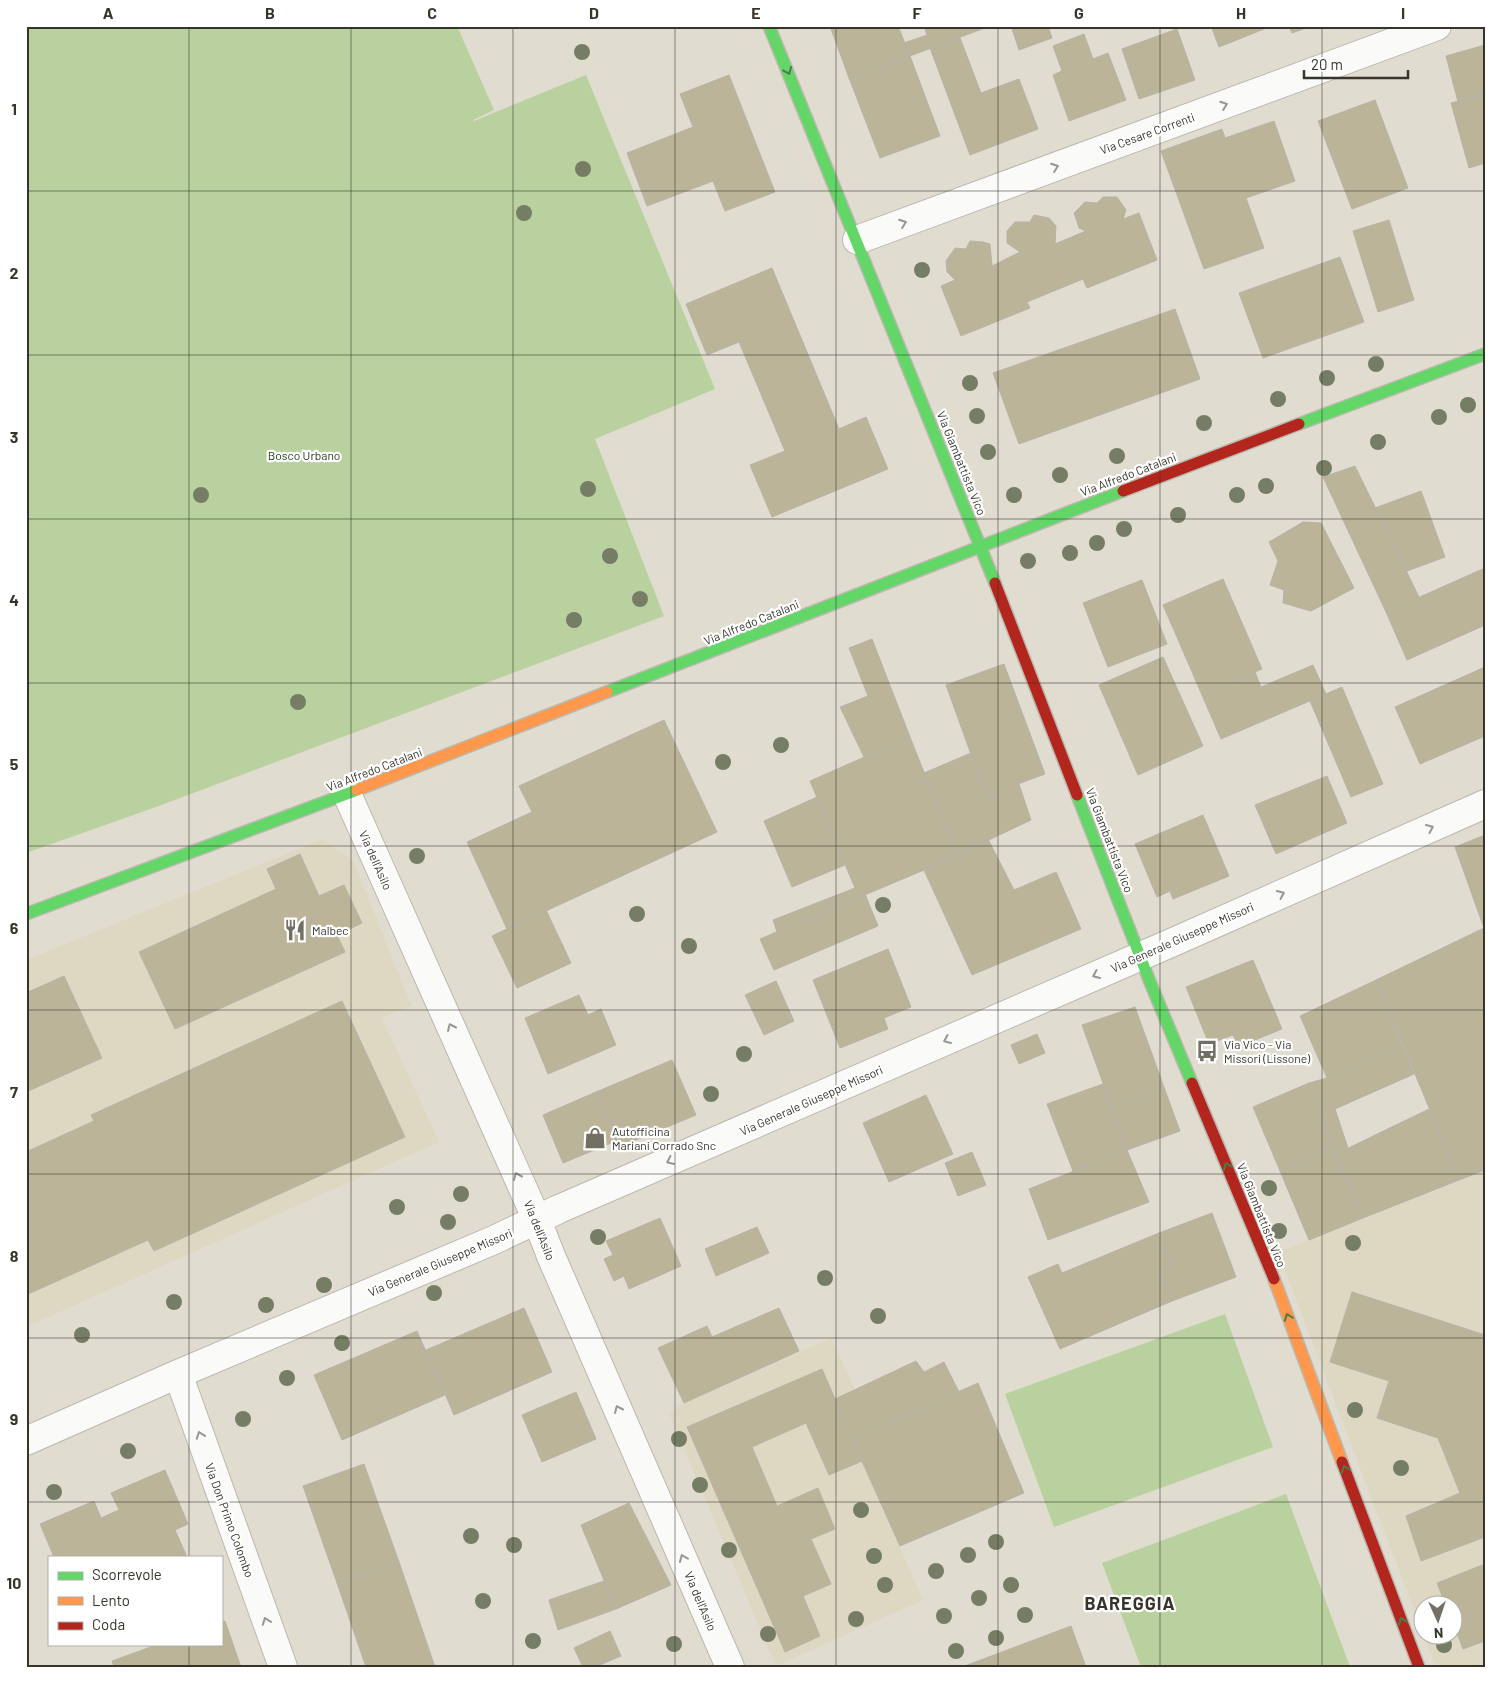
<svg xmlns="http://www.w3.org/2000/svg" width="1511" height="1693" font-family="Barlow,sans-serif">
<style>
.built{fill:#ded7c1}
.green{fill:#b8d19e}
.building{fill:#bbb499;stroke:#b6b3a8}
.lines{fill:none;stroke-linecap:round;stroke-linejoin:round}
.street-casing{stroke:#bbb8ae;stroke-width:30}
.fast-casing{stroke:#bbb8ae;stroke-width:14}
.slow-casing{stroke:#bbb8ae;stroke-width:14}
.jam-casing{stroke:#bbb8ae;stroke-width:14}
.street{stroke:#fafaf8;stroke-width:28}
.fast{stroke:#63d668;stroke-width:11}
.slow{stroke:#ff974d;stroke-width:11}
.jam{stroke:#b3261e;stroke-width:11}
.tree{fill:#757e65}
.oneway{stroke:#4a7d46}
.oneway2{stroke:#989792}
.grid{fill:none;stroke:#36342b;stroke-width:1;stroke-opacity:0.55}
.labels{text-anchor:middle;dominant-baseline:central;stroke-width:4.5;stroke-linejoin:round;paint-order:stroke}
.street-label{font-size:12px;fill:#36342b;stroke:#fff}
.park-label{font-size:12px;fill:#1e320f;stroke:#fff}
.poi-label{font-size:12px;fill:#36342b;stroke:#fff;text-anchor:start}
.district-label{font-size:18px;font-weight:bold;letter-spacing:1px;fill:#36342b;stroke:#fff}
.neatline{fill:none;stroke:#36342b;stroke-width:2}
.grid-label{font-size:16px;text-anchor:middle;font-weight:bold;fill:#36342b}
</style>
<rect width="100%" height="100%" fill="#e0dccf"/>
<path class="built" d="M323 839 354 862 411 1005 382 1018 439 1142 26 1327V960Z
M1485 1170V1667H1436L1424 1636H1454V1606H1424L1423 1633 1278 1252Z
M831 1338 855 1390 835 1399 923 1600 776 1666 669 1413 684 1403Z"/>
<path class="green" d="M26 26H457L494 110 473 120 474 121 586 75 715 389 595 439 664 616 156 807 26 853Z
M1225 1314 1273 1447 1054 1527 1005 1394Z
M1286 1494 1350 1667H1141L1102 1563Z"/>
<path class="building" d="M830 26H898L910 56 849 78Z
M924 26H990L910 56 904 43 927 35Z
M1011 26H1048L1052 38 1019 50Z
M1211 26H1263L1264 29 1219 47Z
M1289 26H1311L1292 33Z
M1177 29 1195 80 1139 99 1122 49Z
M1084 34 1093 59 1108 53 1126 100 1069 121 1053 75 1062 71 1053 46Z
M960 38 981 93 1019 79 1038 129 970 155 930 48Z
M1485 45V94L1458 102 1446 56Z
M910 56 940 136 880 158 849 78Z
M729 75 775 192 725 211 713 181 647 206 627 153 693 127 680 94Z
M1485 94V163L1469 168 1451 103Z
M1375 100 1408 188 1352 209 1318 121Z
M1274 121 1295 181 1246 198 1264 248 1204 269 1161 151 1222 129 1225 138Z
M1103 197H1117L1126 210 1123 219 1139 213 1157 260 1087 288 1083 279 1027 302 1030 308 961 336 941 286 955 280 947 272 946 261 955 248 966 249 970 241 983 242 990 244 992 266 1020 252 1007 243V231L1015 222H1030L1034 215 1049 218 1056 226 1055 244 1086 231 1079 228 1074 213 1085 202 1097 203Z
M1389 220 1414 300 1378 312 1353 231Z
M1340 257 1364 322 1263 358 1239 293Z
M772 268 839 429 866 417 888 469 772 517 750 465 785 451 739 342 707 355 686 304Z
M1175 309 1200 379 1019 444 993 373Z
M1355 466 1419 597 1386 612 1323 477Z
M1421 491 1445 557 1407 571 1375 508Z
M1303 522 1321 523 1354 588 1311 611 1283 603 1284 590 1270 585 1278 561 1269 542Z
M1485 568V625L1407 660 1386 612Z
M1223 579 1262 669 1202 695 1163 605Z
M1142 580 1167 644 1108 667 1083 603Z
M872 639 910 737 864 757 840 707 868 696 849 648Z
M1163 657 1203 746 1138 775 1099 685Z
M1004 664 1045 774 986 796 946 685Z
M1313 665 1326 694 1221 739 1202 695 1255 672 1261 687Z
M1485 667V736L1420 764 1395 707Z
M1342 687 1383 784 1351 797 1310 701Z
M664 720 717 832 507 929 467 842 532 812 519 786Z
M910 737 957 855 924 870 777 932 773 920 855 888 810 781Z
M971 753 986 796 1019 784 1031 820 957 855 924 773Z
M1327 776 1347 823 1276 854 1255 805Z
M817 797 845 865 792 887 764 821Z
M1203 815 1229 876 1173 899 1170 891 1157 897 1135 844Z
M1485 835V1170L1459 1180 1376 980 1484 928 1455 847Z
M988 839 1014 890 1056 872 1081 929 972 975 924 870Z
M300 854 319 896 344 885 362 923 337 935 345 952 175 1029 139 952 276 889 267 869Z
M865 894 878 926 774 970 760 939Z
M546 910 571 963 517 988 492 936Z
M888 949 911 1007 884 1018 888 1029 840 1048 813 980Z
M1253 960 1282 1029 1238 1047 1233 1035 1209 1044 1186 987Z
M64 976 102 1058 26 1092V993Z
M1376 980 1402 1045 1327 1078 1300 1016Z
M776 981 794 1021 764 1035 745 995Z
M579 995 588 1015 601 1009 616 1045 548 1074 525 1018Z
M342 1001 405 1137 154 1251 148 1240 26 1295V1152L94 1121 91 1115Z
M1135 1007 1165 1090 1112 1108 1082 1025Z
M1037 1034 1045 1053 1019 1064 1011 1045Z
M1402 1045 1414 1074 1335 1109 1348 1148 1336 1154 1309 1083 1327 1078Z
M672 1060 696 1115 619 1147 596 1092Z
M1309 1083 1334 1148 1280 1171 1253 1107Z
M1103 1084 1127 1150 1073 1171 1047 1104Z
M1165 1090 1180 1131 1127 1150 1112 1108Z
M596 1092 616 1141 563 1163 543 1115Z
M926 1095 953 1154 889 1182 863 1123Z
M1429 1109 1459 1180 1363 1218 1336 1154Z
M1334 1148 1363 1218 1309 1240 1280 1171Z
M1127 1150 1149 1202 1048 1240 1029 1189Z
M972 1152 986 1185 958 1196 945 1163Z
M1212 1213 1236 1277 1172 1301 1161 1271 1172 1267 1159 1233Z
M660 1218 681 1266 629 1289 624 1276 614 1281 604 1259 613 1255 606 1241Z
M757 1227 769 1253 716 1276 705 1249Z
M1159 1233 1172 1267 1161 1271 1172 1301 1060 1349 1028 1277 1058 1264 1062 1273Z
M1352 1292 1485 1335V1537L1421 1561 1406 1516 1460 1493 1438 1438 1377 1418 1389 1381 1330 1362Z
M524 1308 552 1372 454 1415 426 1350Z
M779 1308 799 1351 684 1403 658 1348 707 1326 712 1337Z
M417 1331 445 1395 342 1440 314 1375Z
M916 1361 924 1372 944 1362 959 1392 852 1439 835 1399Z
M822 1369 862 1461 829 1475 806 1423 752 1447 777 1506 818 1488 835 1529 811 1539 831 1584 803 1596 820 1636 785 1652 687 1427Z
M978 1383 1024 1493 900 1546 852 1439Z
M576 1392 596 1439 542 1462 522 1415Z
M364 1464 399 1562 337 1583 303 1486Z
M165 1470 188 1524 175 1530 187 1557H54L40 1524 94 1501 101 1518 119 1510 111 1493Z
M629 1503 671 1585 616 1609 581 1525Z
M399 1562 435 1667H366L337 1583Z
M1485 1564V1641L1463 1649 1454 1625V1606H1446L1437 1583Z
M604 1581 616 1609 558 1630 549 1600Z
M225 1621 241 1667H114L112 1661 159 1644H221V1622Z
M1071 1626 1086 1667H962Z
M610 1631 621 1656 595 1667H583L574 1648Z"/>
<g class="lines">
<g class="street-casing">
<path id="street" d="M857 240 1437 26
M347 794 537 1220 551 1256 730 1667
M178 1374 283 1667
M26 1441 178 1374 494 1240 559 1209 1171 943 1485 804"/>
</g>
<g class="fast-casing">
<path id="fast" d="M769 26 995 583
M1299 424 1485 354
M607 692 1123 491
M1077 795 1150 982 1192 1083
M26 914 357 790"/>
</g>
<g class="slow-casing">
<path id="slow" d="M357 790 607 692
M1274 1279 1342 1462"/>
</g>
<g class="jam-casing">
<path id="jam" d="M1123 491 1299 424
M995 583 1077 795
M1192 1083 1274 1279
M1342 1462 1419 1667"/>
</g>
<use href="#street" class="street"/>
<use href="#fast" class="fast"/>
<use href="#slow" class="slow"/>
<use href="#jam" class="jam"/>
</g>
<g class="tree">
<circle cx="582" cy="52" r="8"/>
<circle cx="583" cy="169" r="8"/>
<circle cx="524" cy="213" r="8"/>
<circle cx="922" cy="270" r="8"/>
<circle cx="1376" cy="364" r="8"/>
<circle cx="1327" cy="378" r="8"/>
<circle cx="970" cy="383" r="8"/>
<circle cx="1278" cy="399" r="8"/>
<circle cx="1468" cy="405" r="8"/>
<circle cx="977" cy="416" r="8"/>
<circle cx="1439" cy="417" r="8"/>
<circle cx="1204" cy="423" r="8"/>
<circle cx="1378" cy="442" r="8"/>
<circle cx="988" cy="452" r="8"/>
<circle cx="1117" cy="456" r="8"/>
<circle cx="1324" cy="468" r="8"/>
<circle cx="1060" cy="475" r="8"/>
<circle cx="1266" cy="486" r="8"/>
<circle cx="588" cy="489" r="8"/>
<circle cx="201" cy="495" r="8"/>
<circle cx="1014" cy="495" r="8"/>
<circle cx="1237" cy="495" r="8"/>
<circle cx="1178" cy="515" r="8"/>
<circle cx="1124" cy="529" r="8"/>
<circle cx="1097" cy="543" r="8"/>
<circle cx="1070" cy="553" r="8"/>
<circle cx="610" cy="556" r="8"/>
<circle cx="1028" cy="561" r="8"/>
<circle cx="640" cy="599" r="8"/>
<circle cx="574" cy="620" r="8"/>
<circle cx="298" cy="702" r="8"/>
<circle cx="781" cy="745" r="8"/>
<circle cx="723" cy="762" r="8"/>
<circle cx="417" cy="856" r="8"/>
<circle cx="883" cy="905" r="8"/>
<circle cx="637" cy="914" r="8"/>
<circle cx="689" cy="946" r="8"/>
<circle cx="744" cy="1054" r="8"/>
<circle cx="711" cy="1094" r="8"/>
<circle cx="1269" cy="1188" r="8"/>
<circle cx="461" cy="1194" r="8"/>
<circle cx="397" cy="1207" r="8"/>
<circle cx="448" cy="1222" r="8"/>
<circle cx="1279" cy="1231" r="8"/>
<circle cx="598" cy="1237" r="8"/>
<circle cx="1353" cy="1243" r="8"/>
<circle cx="825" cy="1278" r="8"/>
<circle cx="324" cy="1285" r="8"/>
<circle cx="434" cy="1293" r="8"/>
<circle cx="174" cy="1302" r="8"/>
<circle cx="266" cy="1305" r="8"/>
<circle cx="878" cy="1316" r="8"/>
<circle cx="82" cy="1335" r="8"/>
<circle cx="342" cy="1343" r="8"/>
<circle cx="287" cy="1378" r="8"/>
<circle cx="1355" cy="1410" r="8"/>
<circle cx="243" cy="1419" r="8"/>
<circle cx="679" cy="1439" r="8"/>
<circle cx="128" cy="1451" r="8"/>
<circle cx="1401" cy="1468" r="8"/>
<circle cx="700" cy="1485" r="8"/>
<circle cx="54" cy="1492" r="8"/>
<circle cx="861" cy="1510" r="8"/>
<circle cx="471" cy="1536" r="8"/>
<circle cx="996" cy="1542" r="8"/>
<circle cx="514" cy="1545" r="8"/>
<circle cx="729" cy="1550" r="8"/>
<circle cx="968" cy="1555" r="8"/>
<circle cx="874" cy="1556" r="8"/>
<circle cx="936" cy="1571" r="8"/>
<circle cx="885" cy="1585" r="8"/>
<circle cx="1011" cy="1585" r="8"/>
<circle cx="979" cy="1598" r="8"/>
<circle cx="483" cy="1601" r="8"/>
<circle cx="1025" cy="1615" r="8"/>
<circle cx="944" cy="1616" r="8"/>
<circle cx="856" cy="1619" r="8"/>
<circle cx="768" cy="1634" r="8"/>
<circle cx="996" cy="1638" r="8"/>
<circle cx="533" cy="1641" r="8"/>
<circle cx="674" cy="1644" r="8"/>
<circle cx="1444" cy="1645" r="8"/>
<circle cx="956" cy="1651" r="8"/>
</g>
<defs><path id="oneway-chevron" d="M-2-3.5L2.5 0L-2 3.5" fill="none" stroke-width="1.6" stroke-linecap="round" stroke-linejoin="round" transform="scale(1.25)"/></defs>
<g class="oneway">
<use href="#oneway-chevron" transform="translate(788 71) rotate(68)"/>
<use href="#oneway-chevron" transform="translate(1227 1166) rotate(-113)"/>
<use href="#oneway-chevron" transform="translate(1288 1317) rotate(-111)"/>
<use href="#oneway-chevron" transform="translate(1345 1469) rotate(-111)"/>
<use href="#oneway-chevron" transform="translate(1402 1621) rotate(-110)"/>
</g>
<g class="oneway2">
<use href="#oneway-chevron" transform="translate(1224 105) rotate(-20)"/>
<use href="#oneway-chevron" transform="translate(1055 167) rotate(-20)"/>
<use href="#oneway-chevron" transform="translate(903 223) rotate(-20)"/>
<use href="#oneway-chevron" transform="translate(1430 828) rotate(-24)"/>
<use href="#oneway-chevron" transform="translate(1281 894) rotate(-24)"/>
<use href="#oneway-chevron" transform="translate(1096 975) rotate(156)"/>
<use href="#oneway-chevron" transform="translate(451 1027) rotate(-114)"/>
<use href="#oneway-chevron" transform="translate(947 1040) rotate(156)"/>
<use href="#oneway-chevron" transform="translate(670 1161) rotate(156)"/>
<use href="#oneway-chevron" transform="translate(517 1176) rotate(-114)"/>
<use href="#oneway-chevron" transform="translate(618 1409) rotate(-114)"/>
<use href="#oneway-chevron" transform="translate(200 1435) rotate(-110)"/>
<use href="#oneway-chevron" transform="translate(683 1558) rotate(-113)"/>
<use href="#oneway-chevron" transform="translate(266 1621) rotate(-110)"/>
</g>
<path class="grid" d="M189 26V1557M351 26V1667M513 26V1667M675 26V1667M836 26V1667M998 26V1667M1160 26V1667M1322 26V1667M26 191H1485M26 355H1485M26 519H1485M26 683H1485M26 846H1485M26 1010H1485M26 1174H1485M26 1338H1485M26 1502H1485M189 1644V1667"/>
<defs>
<g id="restaurant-bare" transform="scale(1.725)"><path d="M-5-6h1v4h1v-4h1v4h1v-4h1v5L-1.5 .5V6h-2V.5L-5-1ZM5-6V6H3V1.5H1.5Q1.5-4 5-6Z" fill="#726f64" stroke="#fff" stroke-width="2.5" paint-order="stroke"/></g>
<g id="bus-bare" transform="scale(1.725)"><path d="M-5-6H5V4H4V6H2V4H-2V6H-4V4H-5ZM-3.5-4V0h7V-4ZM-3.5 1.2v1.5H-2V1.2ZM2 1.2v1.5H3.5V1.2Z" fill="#726f64" stroke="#fff" stroke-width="2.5" paint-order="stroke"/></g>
<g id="shop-bare" transform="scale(1.725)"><path d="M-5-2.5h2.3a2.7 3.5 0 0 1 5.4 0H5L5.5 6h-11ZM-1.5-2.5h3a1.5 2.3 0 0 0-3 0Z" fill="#726f64" stroke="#fff" stroke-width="2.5" paint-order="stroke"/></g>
</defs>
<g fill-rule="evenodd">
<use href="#restaurant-bare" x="295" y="930"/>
<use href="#bus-bare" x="1207" y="1051"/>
<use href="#shop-bare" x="595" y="1138"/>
</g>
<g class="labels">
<g class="street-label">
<text transform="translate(1147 133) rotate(-20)">Via Cesare Correnti</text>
<text transform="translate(962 463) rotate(68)">Via Giambattista Vico</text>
<text transform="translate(1128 474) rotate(-21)">Via Alfredo Catalani</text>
<text transform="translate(751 622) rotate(-22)">Via Alfredo Catalani</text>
<text transform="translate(374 769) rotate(-21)">Via Alfredo Catalani</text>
<text transform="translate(1110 840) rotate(69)">Via Giambattista Vico</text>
<text transform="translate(376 860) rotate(66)">Via dell'Asilo</text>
<text transform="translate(1182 937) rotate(-24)">Via Generale Giuseppe Missori</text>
<text transform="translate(811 1100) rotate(-24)">Via Generale Giuseppe Missori</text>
<text transform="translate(1262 1215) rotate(68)">Via Giambattista Vico</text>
<text transform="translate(540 1230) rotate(68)">Via dell'Asilo</text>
<text transform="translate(440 1262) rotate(-23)">Via Generale Giuseppe Missori</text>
<text transform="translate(230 1520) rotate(70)">Via Don Primo Colombo</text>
<text transform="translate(701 1601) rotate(67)">Via dell'Asilo</text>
</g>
<g class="park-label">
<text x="304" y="455">Bosco Urbano</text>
</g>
<g class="poi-label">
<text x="312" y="930">Malbec</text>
<text x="1224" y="1044">Via Vico - Via<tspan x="1224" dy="14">Missori (Lissone)</tspan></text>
<text x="612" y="1131">Autofficina<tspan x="612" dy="14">Mariani Corrado Snc</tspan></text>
</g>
<g class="district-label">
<text x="1130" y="1603">BAREGGIA</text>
</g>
</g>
<rect width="1511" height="1693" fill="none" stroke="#ffffff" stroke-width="55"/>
<rect x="48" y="1556" width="175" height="90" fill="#ffffff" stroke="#afaeaa"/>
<rect x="58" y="1572" width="25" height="8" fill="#63d668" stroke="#afaeaa"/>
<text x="92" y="1580" font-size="15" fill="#36342b">Scorrevole</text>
<rect x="58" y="1597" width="25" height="8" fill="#ff974d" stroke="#afaeaa"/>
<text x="92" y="1606" font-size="15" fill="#36342b">Lento</text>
<rect x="58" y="1622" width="25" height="8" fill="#b3261e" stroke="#afaeaa"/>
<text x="92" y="1630" font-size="15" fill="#36342b">Coda</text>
<g transform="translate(1438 1620) rotate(177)"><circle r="24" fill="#ffffff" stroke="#afaeaa"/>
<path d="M0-4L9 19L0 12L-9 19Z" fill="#726f64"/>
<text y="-8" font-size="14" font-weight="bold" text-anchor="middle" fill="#36342b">N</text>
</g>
<path d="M1304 70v8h104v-8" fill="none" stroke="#36342b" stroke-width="2.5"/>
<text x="1311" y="70" font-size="15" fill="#36342b" stroke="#ffffff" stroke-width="4" paint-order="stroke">20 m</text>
<rect x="28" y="28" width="1456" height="1638" class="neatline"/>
<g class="grid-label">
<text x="108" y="19">A</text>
<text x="270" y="19">B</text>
<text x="432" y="19">C</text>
<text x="594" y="19">D</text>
<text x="756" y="19">E</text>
<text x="917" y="19">F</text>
<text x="1079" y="19">G</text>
<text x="1241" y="19">H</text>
<text x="1403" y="19">I</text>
<text x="14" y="115">1</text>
<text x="14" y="279">2</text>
<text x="14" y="443">3</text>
<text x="14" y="606">4</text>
<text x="14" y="770">5</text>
<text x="14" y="934">6</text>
<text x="14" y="1098">7</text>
<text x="14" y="1262">8</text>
<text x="14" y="1425">9</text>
<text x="14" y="1589">10</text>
</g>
</svg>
